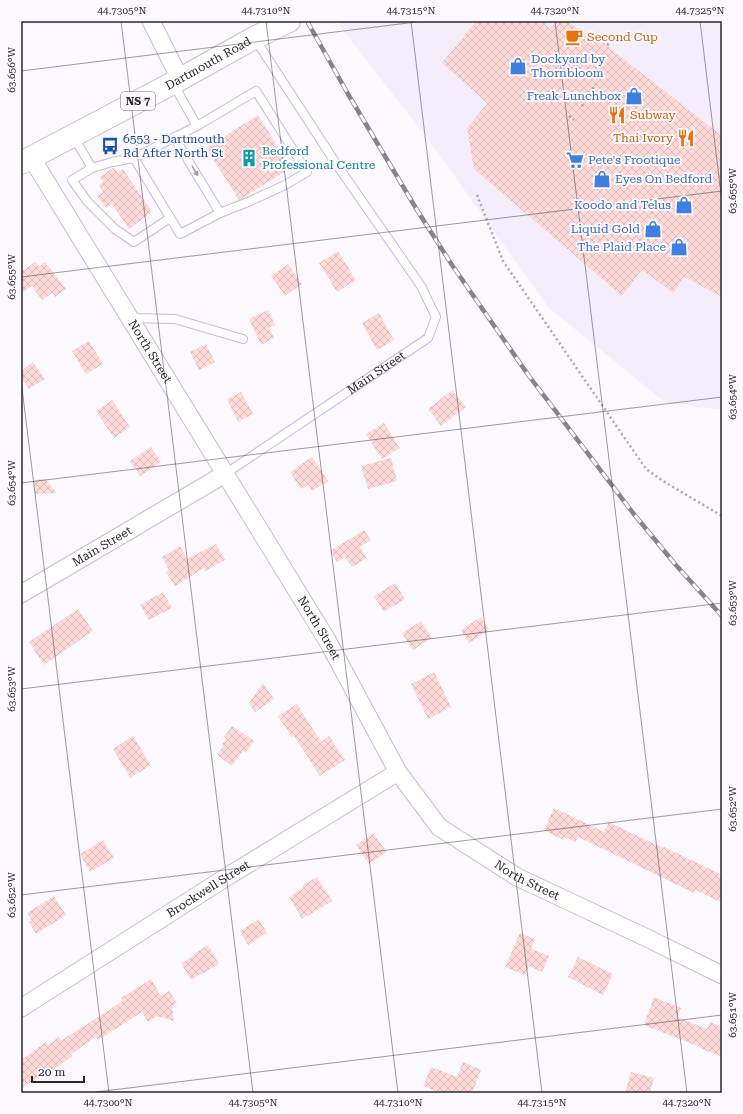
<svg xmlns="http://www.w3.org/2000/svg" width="743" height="1114" font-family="'Roboto Serif',serif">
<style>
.built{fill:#f4edfb}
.building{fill:url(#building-cross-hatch)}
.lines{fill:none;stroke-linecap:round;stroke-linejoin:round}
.lane-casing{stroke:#c8bad5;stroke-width:10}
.street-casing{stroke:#c8bad5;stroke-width:19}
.primary-casing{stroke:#c8bad5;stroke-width:24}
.path{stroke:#aba7af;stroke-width:2.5;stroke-dasharray:2 3;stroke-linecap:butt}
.lane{stroke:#fff;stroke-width:8}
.street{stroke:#fff;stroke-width:17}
.primary{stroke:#fff;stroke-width:22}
.rail-casing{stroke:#87828b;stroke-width:4.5}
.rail{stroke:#fbf8fe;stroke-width:3;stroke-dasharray:9;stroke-linecap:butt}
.oneway{fill:#a09da2}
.ticks{fill:none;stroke:#2b2530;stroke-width:1;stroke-opacity:0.45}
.labels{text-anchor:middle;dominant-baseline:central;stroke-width:4;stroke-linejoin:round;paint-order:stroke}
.shield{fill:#fbf8fe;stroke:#69646e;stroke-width:1}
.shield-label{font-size:11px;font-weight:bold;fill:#2b2530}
.food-label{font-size:12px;fill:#c56008;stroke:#fbf8fe;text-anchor:start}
.shop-label{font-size:12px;fill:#366cbe;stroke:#fbf8fe;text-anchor:end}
.street-label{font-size:12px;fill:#2b2530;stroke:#fbf8fe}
.transit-label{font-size:12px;fill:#164399;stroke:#fbf8fe;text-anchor:start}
.culture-label{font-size:12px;fill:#0d838f;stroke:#fbf8fe;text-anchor:start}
.neatline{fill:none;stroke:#2b2530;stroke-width:1.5}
.ticks-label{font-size:10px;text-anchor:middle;fill:#2b2530}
</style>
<defs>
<pattern id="building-cross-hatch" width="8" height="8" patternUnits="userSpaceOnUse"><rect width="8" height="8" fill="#fedad8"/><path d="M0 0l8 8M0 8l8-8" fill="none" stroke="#dabbba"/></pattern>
</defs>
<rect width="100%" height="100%" fill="#fbf8fe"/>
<path class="built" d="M346 21H722V410L666 403 549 308 430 142 339 25Z"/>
<path class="building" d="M476 21H542L550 28 556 21H567L594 41 597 38 722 136V297L684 277 673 293 642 270 622 296 474 169 467 128 487 103 442 63Z
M258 115 291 168 244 197 239 200 206 148Z
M114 167 118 173 123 169 152 212 129 229 112 204 106 208 97 196 103 192 99 185 103 182 100 177Z
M338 251 356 280 337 292 319 263Z
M35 262 39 266 45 262 66 289 55 297 52 293 42 300 32 286 21 294V272Z
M288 264 302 284 285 296 271 276Z
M268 310 275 325 269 328 274 338 261 345 249 319Z
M379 313 394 340 377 350 362 323Z
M89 341 103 364 86 374 72 351Z
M206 344 215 362 199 370 190 352Z
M33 362 45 379 29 389 21 378V371Z
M452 390 466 407 441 426 428 409Z
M241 392 253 414 238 422 227 399Z
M112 400 130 427 114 438 96 411Z
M384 423 400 448 382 459 366 434Z
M151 447 161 462 140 476 130 461Z
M312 457 328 481 312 491 308 485 301 489 290 472Z
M391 458 397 481 368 489 361 466Z
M46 479 56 493 35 494 34 480Z
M364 530 371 540 360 547 367 558 352 567 345 557 337 562 330 551Z
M216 544 225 560 205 571 204 568 175 586 166 572 169 570 162 557 180 546 187 559Z
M395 583 405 599 384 612 374 596Z
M163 592 172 608 149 620 140 605Z
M78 609 93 631 44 665 29 642Z
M481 617 489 630 469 643 461 630Z
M421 621 432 638 413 650 402 633Z
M434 672 451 707 428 719 411 684Z
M263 683 274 699 255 712 249 703Z
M297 704 321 742 329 736 345 760 320 776 294 736 292 737 278 716Z
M232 726 254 741 246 753 243 751 232 766 217 755 224 745 222 744 226 739 224 737Z
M133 736 151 765 130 778 113 749Z
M554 808 604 832 609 822 663 848 664 847 722 875V903L696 890 694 893 578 837 575 842 564 837 563 840 544 830Z
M373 833 387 852 369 864 356 845Z
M103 840 114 858 90 872 80 854Z
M317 877 332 901 302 919 289 897 304 887 303 885Z
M54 896 66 915 36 934 29 922 32 921 27 913Z
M259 919 267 933 248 945 240 931Z
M520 933 535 939 531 949 549 956 542 972 529 966 525 975 505 967Z
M208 945 219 964 191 980 181 963 195 955 194 954Z
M578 957 613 974 603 995 568 977Z
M151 979 161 996 169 991 177 1003 172 1006 174 1021 157 1016 148 1022 142 1012 98 1040 96 1037 71 1054 72 1056 62 1064 41 1077 40 1076 21 1089V1060L46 1042 48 1045 59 1037 62 1040 123 1001 121 998Z
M654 997 681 1008 677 1017 707 1029 710 1022 722 1027V1057L700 1048V1047L644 1025Z
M463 1062 481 1070 472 1093H441L423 1086 431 1067 457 1077Z
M631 1072 654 1078 650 1093H625Z"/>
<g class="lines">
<g class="lane-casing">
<g id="lane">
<path d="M174 85 197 126"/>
<path d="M256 91 307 172 285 185 248 202 220 213 180 234 134 158 197 126Z"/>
<path d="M73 136 92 168 72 180 87 201 115 229 134 242 170 218"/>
<path d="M174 137 220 213"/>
<path d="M92 168 112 162 134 158"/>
<path d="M130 318 175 319 243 339"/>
<path id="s1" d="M225 474 428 338 436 317 421 286 337 165 255 39"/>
</g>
</g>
<g class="street-casing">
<g id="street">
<path d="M151 21 180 79"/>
<path id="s2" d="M31 157 327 640 398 772 439 827 517 877 645 937 722 975"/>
<path id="s3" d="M21 594 225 474"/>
<path id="s4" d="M21 1008 225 878 398 772"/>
</g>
</g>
<g class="primary-casing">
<g id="primary">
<path id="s5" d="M21 163 173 83 254 38 289 21"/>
</g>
</g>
<path class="path" d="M607 45 622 33
M582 106 596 84
M569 116 574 120
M477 195 503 261 646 469 663 481 722 516"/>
<use href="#lane" class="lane"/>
<use href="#street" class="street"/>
<use href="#primary" class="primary"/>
<g class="rail-casing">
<path id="rail" d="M307 21 348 94 417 210 452 265 488 317 529 376 633 513 675 564 722 616"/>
</g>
<use href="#rail" class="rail"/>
</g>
<defs><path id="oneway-solid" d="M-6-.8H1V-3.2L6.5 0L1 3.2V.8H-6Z"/></defs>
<use class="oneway" href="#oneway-solid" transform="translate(195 171) rotate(59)"/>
<path class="ticks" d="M121 21 253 1093M266 21 398 1093M411 21 542 1093M555 21 687 1093M700 21 722 202M21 71 424 21M21 277 722 191M21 380 109 1093M21 483 722 397M21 689 722 603M21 895 722 809M88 1093 722 1015"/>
<defs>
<g id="cafe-bare" transform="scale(1.38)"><path d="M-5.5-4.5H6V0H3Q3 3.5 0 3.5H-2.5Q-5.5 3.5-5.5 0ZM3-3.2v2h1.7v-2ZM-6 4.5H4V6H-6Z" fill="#e8710a" stroke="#fbf8fe" stroke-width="2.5" paint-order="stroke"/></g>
<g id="shop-bare" transform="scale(1.38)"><path d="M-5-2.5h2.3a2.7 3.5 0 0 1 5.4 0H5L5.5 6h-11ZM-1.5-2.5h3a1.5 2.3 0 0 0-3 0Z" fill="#3f7fe0" stroke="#fbf8fe" stroke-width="2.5" paint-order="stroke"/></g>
<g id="restaurant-bare" transform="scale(1.38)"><path d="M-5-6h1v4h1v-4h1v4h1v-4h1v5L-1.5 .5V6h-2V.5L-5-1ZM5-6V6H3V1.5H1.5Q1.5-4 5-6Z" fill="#e8710a" stroke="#fbf8fe" stroke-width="2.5" paint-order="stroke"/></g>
<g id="bus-bare" transform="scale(1.38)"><path d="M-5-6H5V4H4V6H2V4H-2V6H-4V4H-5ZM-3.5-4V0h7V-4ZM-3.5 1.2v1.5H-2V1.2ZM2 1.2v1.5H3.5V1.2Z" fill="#1a4fb4" stroke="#fbf8fe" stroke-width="2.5" paint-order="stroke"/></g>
<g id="building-bare" transform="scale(1.38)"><path d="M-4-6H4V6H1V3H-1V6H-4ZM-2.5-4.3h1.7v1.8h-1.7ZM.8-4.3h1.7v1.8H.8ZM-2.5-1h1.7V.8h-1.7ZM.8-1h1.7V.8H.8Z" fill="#0f9aa8" stroke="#fbf8fe" stroke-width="2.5" paint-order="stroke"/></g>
<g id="supermarket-bare" transform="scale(1.38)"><path d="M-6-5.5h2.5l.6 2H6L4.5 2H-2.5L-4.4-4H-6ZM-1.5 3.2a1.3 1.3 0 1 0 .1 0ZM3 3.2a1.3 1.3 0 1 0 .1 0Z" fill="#3f7fe0" stroke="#fbf8fe" stroke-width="2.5" paint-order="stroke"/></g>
</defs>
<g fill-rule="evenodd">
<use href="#cafe-bare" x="574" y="37"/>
<use href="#shop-bare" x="518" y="66"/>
<use href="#shop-bare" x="634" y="96"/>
<use href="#restaurant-bare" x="617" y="115"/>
<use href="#restaurant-bare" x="686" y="138"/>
<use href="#bus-bare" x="110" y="146"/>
<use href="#building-bare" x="249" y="158"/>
<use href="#supermarket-bare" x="575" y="160"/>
<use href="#shop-bare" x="602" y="179"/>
<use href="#shop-bare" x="684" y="205"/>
<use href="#shop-bare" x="653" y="229"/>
<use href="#shop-bare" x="679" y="247"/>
</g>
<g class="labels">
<rect class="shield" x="121" y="92" width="34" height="18" rx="3"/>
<g class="shield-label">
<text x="138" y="101">NS 7</text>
</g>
<g class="food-label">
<text x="587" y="37">Second Cup</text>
<text x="630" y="115">Subway</text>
<text x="673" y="138" text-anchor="end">Thai Ivory</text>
</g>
<g class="shop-label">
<text x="531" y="59" text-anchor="start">Dockyard by<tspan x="531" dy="14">Thornbloom</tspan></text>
<text x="621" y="96">Freak Lunchbox</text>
<text x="588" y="160" text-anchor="start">Pete's Frootique</text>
<text x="615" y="179" text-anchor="start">Eyes On Bedford</text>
<text x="671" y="205">Koodo and Telus</text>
<text x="640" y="229">Liquid Gold</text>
<text x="666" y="247">The Plaid Place</text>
</g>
<g class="street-label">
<text stroke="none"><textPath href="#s5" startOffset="212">Dartmouth Road</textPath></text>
<text stroke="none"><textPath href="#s2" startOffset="228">North Street</textPath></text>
<text stroke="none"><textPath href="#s1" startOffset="182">Main Street</textPath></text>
<text stroke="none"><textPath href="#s3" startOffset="94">Main Street</textPath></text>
<text stroke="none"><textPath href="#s2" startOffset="552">North Street</textPath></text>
<text stroke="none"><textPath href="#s2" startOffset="888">North Street</textPath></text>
<text stroke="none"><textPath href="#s4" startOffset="222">Brockwell Street</textPath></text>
</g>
<g class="transit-label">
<text x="123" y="139">6553 - Dartmouth<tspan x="123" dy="14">Rd After North St</tspan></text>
</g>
<g class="culture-label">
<text x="262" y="151">Bedford<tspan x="262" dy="14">Professional Centre</tspan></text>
</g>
</g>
<rect width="743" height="1114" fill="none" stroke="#fbf8fe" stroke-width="44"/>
<path d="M32 1076v6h52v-6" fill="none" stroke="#2b2530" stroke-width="2"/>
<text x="38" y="1076" font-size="12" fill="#2b2530" stroke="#fbf8fe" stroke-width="3" paint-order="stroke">20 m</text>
<rect x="22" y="22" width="699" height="1070" class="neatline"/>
<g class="ticks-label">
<text x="122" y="14">44.7305°N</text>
<text x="266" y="14">44.7310°N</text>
<text x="411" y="14">44.7315°N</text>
<text x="555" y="14">44.7320°N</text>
<text x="700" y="14">44.7325°N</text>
<text transform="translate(11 70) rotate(-90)" y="4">63.656°W</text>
<text transform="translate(732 191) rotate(-90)" y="4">63.655°W</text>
<text transform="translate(11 277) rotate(-90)" y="4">63.655°W</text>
<text transform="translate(732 397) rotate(-90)" y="4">63.654°W</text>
<text transform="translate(11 483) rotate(-90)" y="4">63.654°W</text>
<text transform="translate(732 603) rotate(-90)" y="4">63.653°W</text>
<text transform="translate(11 689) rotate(-90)" y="4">63.653°W</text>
<text transform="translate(732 809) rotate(-90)" y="4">63.652°W</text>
<text transform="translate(11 895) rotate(-90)" y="4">63.652°W</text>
<text transform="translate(732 1015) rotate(-90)" y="4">63.651°W</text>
<text x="108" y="1106">44.7300°N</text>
<text x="253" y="1106">44.7305°N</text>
<text x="398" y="1106">44.7310°N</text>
<text x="542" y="1106">44.7315°N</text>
<text x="687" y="1106">44.7320°N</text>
</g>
</svg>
